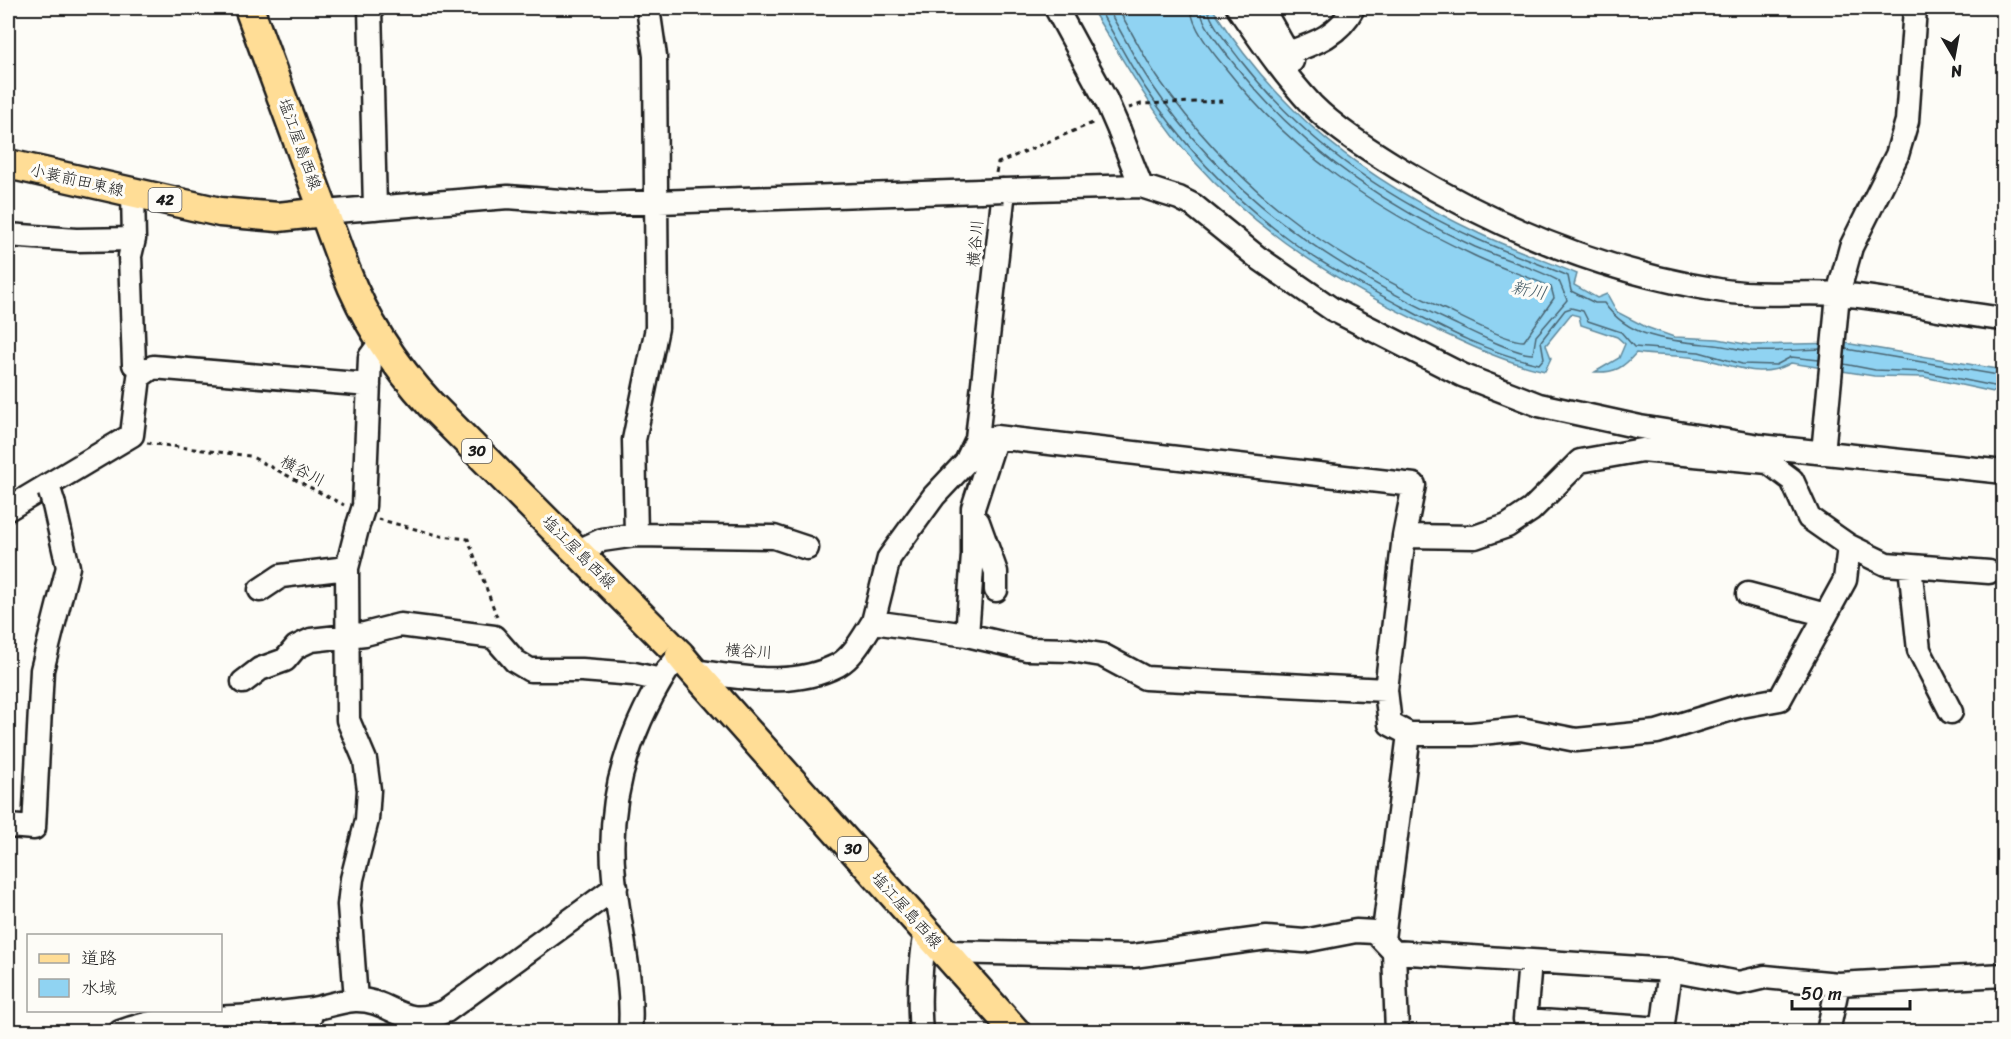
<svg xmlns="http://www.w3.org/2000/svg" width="2011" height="1039" font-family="Sriracha,'Klee One',sans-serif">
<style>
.water{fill:#90d3f2;stroke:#628a9c;stroke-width:1.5}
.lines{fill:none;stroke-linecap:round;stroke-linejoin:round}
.shore{stroke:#4a6572;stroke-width:1.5}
.minor-casing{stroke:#1c1c1c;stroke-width:27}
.major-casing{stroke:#1c1c1c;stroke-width:33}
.path{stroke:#1c1c1c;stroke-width:3;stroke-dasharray:4.5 4.5;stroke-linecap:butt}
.minor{stroke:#fdfcf7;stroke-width:22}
.major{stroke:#ffdd96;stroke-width:28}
.minor-bridge-casing{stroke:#1c1c1c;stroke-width:27;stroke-linecap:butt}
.major-bridge-casing{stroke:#1c1c1c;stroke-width:33;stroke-linecap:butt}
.minor-bridge{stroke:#fdfcf7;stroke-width:22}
.major-bridge{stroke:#ffdd96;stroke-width:28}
.labels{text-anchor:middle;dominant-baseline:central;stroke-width:6;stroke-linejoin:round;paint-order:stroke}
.shield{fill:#fdfcf7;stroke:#605f5e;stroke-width:1.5}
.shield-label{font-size:15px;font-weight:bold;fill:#1c1c1c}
.street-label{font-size:16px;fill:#1c1c1c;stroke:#fdfcf7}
.water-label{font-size:18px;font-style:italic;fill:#455c67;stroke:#fdfcf7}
</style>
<rect width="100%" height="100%" fill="#fdfcf7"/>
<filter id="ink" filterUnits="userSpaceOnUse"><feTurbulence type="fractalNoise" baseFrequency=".0167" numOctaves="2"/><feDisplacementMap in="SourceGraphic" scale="12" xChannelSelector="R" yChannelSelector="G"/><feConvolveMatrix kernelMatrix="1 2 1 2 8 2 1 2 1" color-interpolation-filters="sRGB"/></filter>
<g filter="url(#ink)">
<path class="water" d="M1077 8H1212C1281 116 1364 179 1480 234 1512 249 1545 260 1577 274L1574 285 1597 298 1607 294 1617 312 1646 327 1674 337 1718 339 1750 345 1845 343 2003 370V394L1924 377 1874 376 1791 363C1759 382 1730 362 1697 358 1677 355 1656 356 1636 353 1623 368 1615 373 1595 372L1619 358 1625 344 1617 337 1581 325 1579 316 1571 314 1546 345 1551 358 1545 371C1507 363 1473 347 1439 331 1348 289 1261 236 1194 161 1153 115 1125 62 1092 10L1082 14Z"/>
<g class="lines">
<path class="shore" d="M1098 8C1114 33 1127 61 1144 86 1182 144 1231 197 1287 238 1322 265 1362 285 1401 306 1443 329 1491 354 1539 364L1544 358 1541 341 1565 310 1571 308 1583 311 1588 321 1621 332 1634 347 1699 352 1742 364 1776 365 1791 357 1819 360
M1107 8C1122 32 1134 59 1150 82 1226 195 1328 265 1449 321 1466 329 1516 355 1533 354L1536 336 1567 300 1559 281C1533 267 1503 259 1475 247 1382 204 1298 146 1235 65 1225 52 1201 24 1200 8
M1117 8C1132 31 1143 56 1158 78 1234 187 1325 254 1444 309 1461 317 1508 342 1524 341L1554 298 1551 287C1524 275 1497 267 1471 254 1375 209 1292 153 1227 70 1214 54 1192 29 1191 8
M1208 8C1209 22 1232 49 1241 61 1303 141 1387 199 1479 240 1508 253 1538 263 1568 276L1571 291 1595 303H1604C1630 340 1673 341 1715 345 1727 346 1739 350 1751 351 1774 352 1797 350 1820 349
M1846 349 2004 376
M1844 364 1875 370 1925 372 2004 388"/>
<g class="minor-casing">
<path id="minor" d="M370 8 375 208
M1056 8 1106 100
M1238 8C1261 41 1284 75 1312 105 1337 130 1370 150 1400 169 1500 229 1609 274 1724 291 1761 297 1800 291 1838 294 1893 298 1948 313 2004 319
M1262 8 1292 61
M1288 53C1316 43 1339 35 1353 8
M1119 130 1141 186
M324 212 508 197 599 204 980 191
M8 235 76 240 134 239 133 193
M134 239 130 256 134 364 145 371
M1823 453 1838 294 1851 247 1897 155 1907 121 1915 8
M364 506 370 357 381 342
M8 509 132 435 139 377 153 367 369 385
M978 522 996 572V590
M636 535 634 440 657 328 655 56 648 8
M578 551 602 540 636 535 774 537 807 548
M1910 566 1919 650 1951 712
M260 590 281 576 347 568
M1748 594 1826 615
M873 622 889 558 934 496 966 462 977 439 1004 190 1141 186 1179 198 1193 205 1257 257 1332 309 1462 375 1539 405 1640 427 1760 446 2004 472
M967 635 973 555V508L996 437 1414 485 1404 536
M693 671C742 677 792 689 838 665 853 657 864 636 873 622L967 635 1027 649 1071 650 1102 655 1145 678 1386 690
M243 682 260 669 285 660 296 647 311 640 365 634 400 625 494 637 515 661 530 670H582L634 674 661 680
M1409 734 1390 724 1386 690 1404 536 1475 537 1507 526 1531 510 1580 461 1642 450 1768 462 1792 480 1809 518 1849 546
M8 826 34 828 42 670 68 567 54 505
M1383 939 1409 734H1471L1521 729 1576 740 1657 732 1741 706 1780 699 1845 580 1849 546 1886 564 1989 572
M945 952 1133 956 1267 938 1304 941 1356 931 1375 932 1394 952 1397 1032
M1394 952 1670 970 1739 983 1765 977 1838 984 2004 975
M1530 961 1525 1020 1662 1029
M356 1000 349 905 352 879 367 820 369 790 365 760 348 720 347 568 358 525
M120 1032C164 1016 189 1020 234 1017 260 1016 287 1012 313 1009
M305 1032 313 1009C326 1006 341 1001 355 1000 394 999 399 1031 446 1011L616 887
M630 1032C634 978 619 929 614 877 606 803 627 735 666 672
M921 1032C918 997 920 965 926 931
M1662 1032 1670 970
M1828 1032 1838 984"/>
</g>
<g class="major-casing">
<path id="major" d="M249 8 345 269C365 321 393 364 431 405L680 655
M8 164 220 212 278 217 324 212
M689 666 1016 1032"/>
</g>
<path class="path" d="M1129 108 1141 104 1224 101
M996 173 998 163 1095 122
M147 443 250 456 344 505
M378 519 441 536 468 539 497 617"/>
<use href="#minor" class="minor"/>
<use href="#major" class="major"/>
<g class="minor-bridge-casing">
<path id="minor-bridge" d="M1106 100 1119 130
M980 191 1004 190
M50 492 54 505
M358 525 364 506
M666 672 680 655"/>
</g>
<g class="major-bridge-casing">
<path id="major-bridge" d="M680 655 689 666"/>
</g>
<use href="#minor-bridge" class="minor-bridge"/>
<use href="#major-bridge" class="major-bridge"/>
</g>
</g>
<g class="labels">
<g class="shield">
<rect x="148.5" y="188" width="33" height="24" rx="4.5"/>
<rect x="462" y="439" width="30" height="24" rx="4.5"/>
<rect x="838" y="837" width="30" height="24" rx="4.5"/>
</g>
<g class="shield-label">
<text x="165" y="200">42</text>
<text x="477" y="451">30</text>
<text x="853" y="849">30</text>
</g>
<g class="street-label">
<text transform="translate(300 144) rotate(70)">塩江屋島西線</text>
<text transform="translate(77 180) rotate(13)">小蓑前田東線</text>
<text transform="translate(975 243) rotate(-84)">横谷川</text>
<text transform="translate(303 471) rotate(28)">横谷川</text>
<text transform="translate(579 552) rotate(45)">塩江屋島西線</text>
<text transform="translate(749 651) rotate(4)">横谷川</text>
<text transform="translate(907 910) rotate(48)">塩江屋島西線</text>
</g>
<g class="water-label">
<text transform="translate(1529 290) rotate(12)">新川</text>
</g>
</g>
<rect width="2011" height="1039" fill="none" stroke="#fdfcf7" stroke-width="30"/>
<rect x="15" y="15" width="1981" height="1009" fill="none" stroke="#1c1c1c" stroke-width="2" filter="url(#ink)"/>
<rect x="27" y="934" width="195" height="78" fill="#fdfcf7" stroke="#a3a29f" stroke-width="1.5"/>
<rect x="39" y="954" width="30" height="9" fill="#ffdd96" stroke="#a3a29f" stroke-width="1.5"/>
<text x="81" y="964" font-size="18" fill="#1c1c1c">道路</text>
<rect x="39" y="979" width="30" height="18" fill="#90d3f2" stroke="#a3a29f" stroke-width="1.5"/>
<text x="81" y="994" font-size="18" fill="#1c1c1c">水域</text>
<g transform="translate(1954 57) rotate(170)" stroke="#fdfcf7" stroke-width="4.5" paint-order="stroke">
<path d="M0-4.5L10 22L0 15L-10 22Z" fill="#1c1c1c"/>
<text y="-9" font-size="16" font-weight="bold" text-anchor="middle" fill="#1c1c1c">N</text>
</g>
<path d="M1792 1000v9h118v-9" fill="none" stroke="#1c1c1c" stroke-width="3"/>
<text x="1801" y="1000" font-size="18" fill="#1c1c1c" stroke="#fdfcf7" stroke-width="4.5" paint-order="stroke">50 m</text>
</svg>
